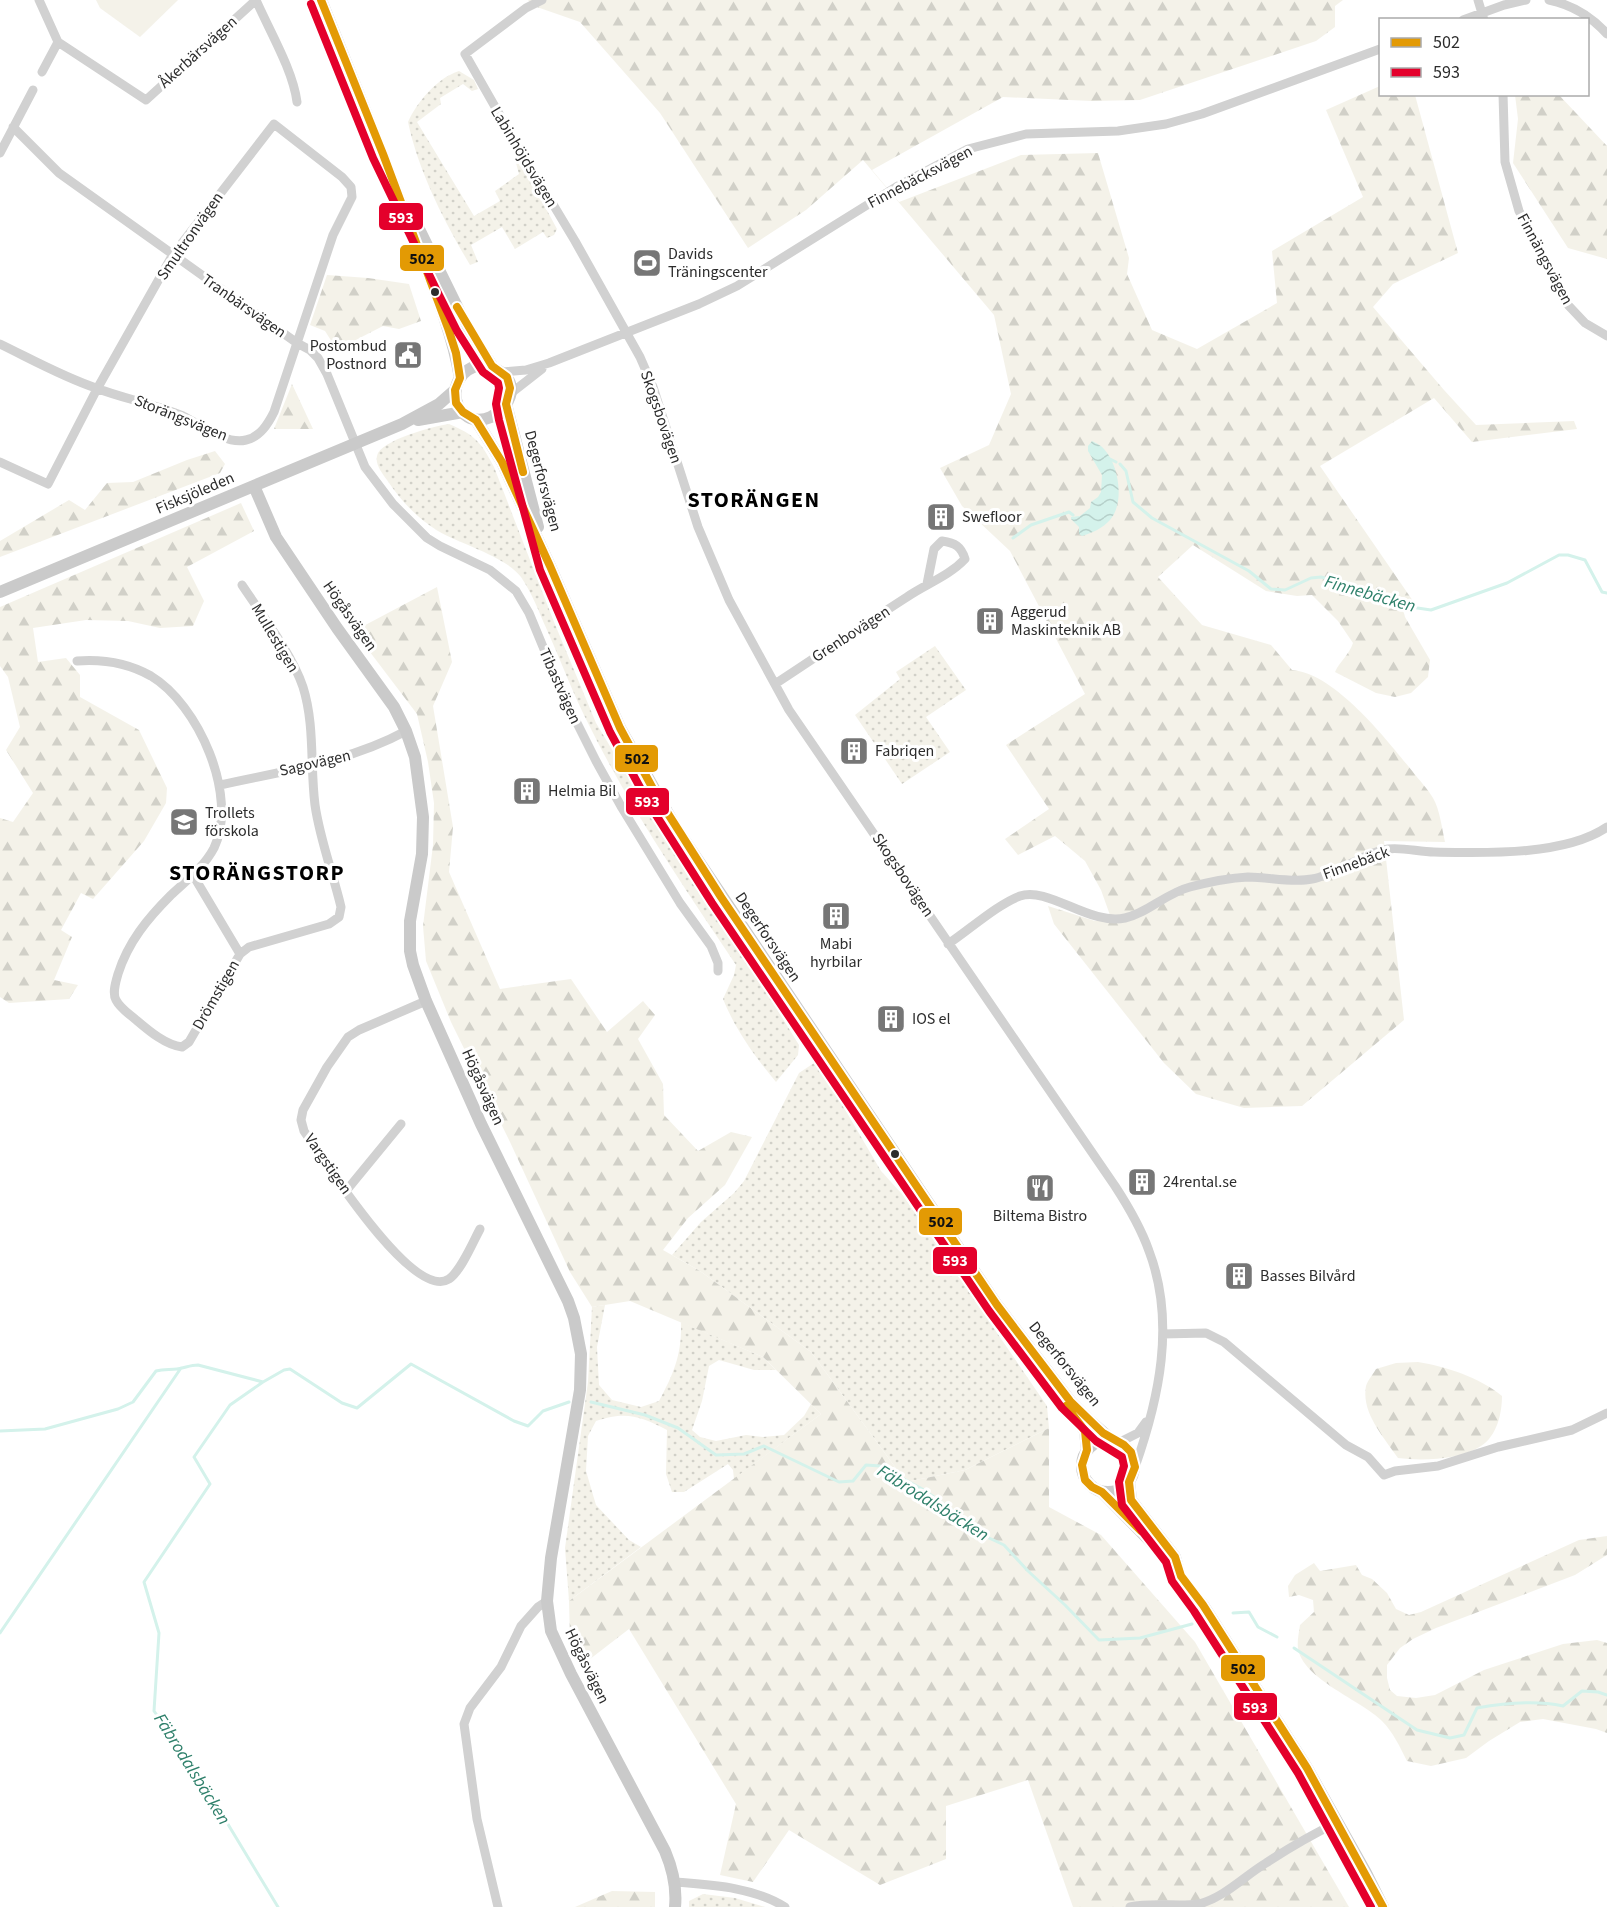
<svg xmlns="http://www.w3.org/2000/svg" width="1607" height="1907" font-family="'Source Sans 3',sans-serif">
<style>
.grass{fill:url(#grass-dots)}
.forest{fill:url(#forest-firs)}
.park{fill:#f4f2e9}
.water{fill:url(#water-waves)}
.lines{fill:none;stroke-linecap:round;stroke-linejoin:round}
.stream{stroke:#d4f2eb;stroke-width:3}
.street{stroke:#d1d1d1;stroke-width:9}
.secondary{stroke:#cacaca;stroke-width:12}
.bus-1-casing{stroke:#fff;stroke-width:12}
.bus-2-casing{stroke:#fff;stroke-width:12}
.bus-1{stroke:#e39a04;stroke-width:8}
.bus-2{stroke:#e4002b;stroke-width:8}
.bus-dot{fill:#2c2c2c;stroke:#fff;stroke-width:2}
.labels{text-anchor:middle;dominant-baseline:central;stroke-width:6;stroke-linejoin:round;paint-order:stroke}
.street-label{font-size:16px;fill:#2c2c2c;stroke:#fff}
.poi-label{font-size:16px;fill:#2c2c2c;stroke:#fff;text-anchor:start}
.water-label{font-size:18px;font-style:italic;fill:#2f806b;stroke:#fff}
.district-label{font-size:22px;font-weight:bold;letter-spacing:1.5px;fill:#000;stroke:#fff}
.line-badge{stroke:#fff;stroke-width:2}
.badge-label{font-size:16px;text-anchor:middle;font-weight:bold;fill:#fff}
.pale-badge-label{font-size:16px;text-anchor:middle;font-weight:bold;fill:#111}
</style>
<defs>
<pattern id="grass-dots" width="8" height="8" patternUnits="userSpaceOnUse" patternTransform="scale(1.5)"><rect width="8" height="8" fill="#f4f2e9"/><path d="M2 2h.1M6 6h.1" fill="none" stroke="#d1d0c8" stroke-width="1.8" stroke-linecap="round"/></pattern>
<pattern id="forest-firs" width="22" height="20" patternUnits="userSpaceOnUse" patternTransform="scale(1.5)"><rect width="22" height="20" fill="#f4f2e9"/><path d="M5 1l3.5 6h-7zM16 11l3.5 6h-7z" fill="#d1d0c8"/></pattern>
<pattern id="water-waves" width="16" height="10" patternUnits="userSpaceOnUse" patternTransform="scale(1.5)"><rect width="16" height="10" fill="#d4f2eb"/><path d="M0 5q4-4 8 0t8 0" fill="none" stroke="#b6d0ca"/></pattern>
</defs>
<rect width="100%" height="100%" fill="#fff"/>
<path class="grass" d="M459 71 474 80 478 89 472 91 463 84 440 98 441 104 417 122 474 216 500 201 495 191 519 174 516 163 521 162 557 229 554 235 547 238 543 232 515 249 502 227 471 245 478 262 470 265C444 221 419 173 408 122 417 102 437 78 459 71Z
M449 424C475 435 481 442 494 467L554 622 596 723 675 854 722 920 799 1045 798 1055 776 1082C755 1057 735 1029 723 999L734 975 736 965C684 887 631 810 589 725 573 694 561 661 547 630 539 612 532 593 521 577 505 556 460 544 438 531 418 519 400 500 387 480 382 473 375 464 377 456 380 440 435 426 449 424Z
M935 646 966 690 926 717 950 752 902 784 855 715 900 679 896 672Z
M814 1063 826 1077 881 1171 902 1194 1047 1406 1049 1428 965 1470 906 1482 811 1352 700 1271 672 1255 701 1222 734 1193 744 1181 799 1073Z
M605 1305 597 1347 599 1385 612 1400 641 1407 659 1401C674 1373 682 1354 681 1322L763 1357 776 1370H754L719 1360 709 1366 702 1401 692 1430 700 1437 716 1441 746 1435 763 1437 784 1435 804 1416 811 1404 821 1414 734 1479 733 1470 728 1464 684 1492H672L666 1474 667 1430C640 1416 626 1411 596 1421L588 1436 586 1471 596 1505 629 1540 641 1547 569 1601 565 1548 588 1382 592 1307Z
M703 1894 735 1898 765 1907H689V1901Z"/>
<path class="forest" d="M528 0H1343L1335 6V27L1316 41 1140 100 1091 101 1003 97 872 170 899 202 1021 155 1098 153 1129 258 1127 274 1152 330 1197 349 1277 303 1272 251 1363 197 1326 110 1380 86V94L1415 95 1458 253 1393 284 1373 307 1444 390 1476 425 1574 421 1577 429 1472 442 1434 398 1320 466 1413 601 1402 605 1405 617 1430 660 1428 677 1411 693 1395 697 1376 693 1335 672C1340 661 1349 655 1353 643L1338 621 1312 595 1297 596 1266 591 1193 545 1158 577 1202 625 1271 645 1292 670C1335 673 1387 740 1413 772 1419 780 1428 789 1433 798 1440 810 1442 829 1445 842L1384 841 1404 1020 1302 1106 1244 1108 1196 1094 1164 1063 1054 924 1048 906 1095 921 1111 918 1101 890 1085 861 1055 836 1018 855 1005 839 1049 809 1006 745 1085 694 1010 551 962 506 940 468 989 445 1011 394 994 315 863 160 806 210 748 248 660 113 580 22 534 6Z
M1515 95H1559L1607 146V259L1568 248 1513 163 1518 119Z
M327 275 368 278 409 284 421 321 399 329 383 326 348 344 332 342 325 331 310 325Z
M292 384 313 429H274Z
M215 451 225 464 220 473 0 557V541L69 500 85 510 107 483 133 482 187 460Z
M241 503 254 531 187 567 204 601 193 626 160 628 128 621 86 620 33 628 38 662 66 658 80 675V697L139 730 167 788 166 803 144 841 93 899 81 893 61 930 72 937 54 980 78 985 69 999 9 1003 0 997V818L13 822 33 793 6 750 20 727 8 677 0 666V607Z
M437 587 452 662 433 706 453 827 449 872 500 989 571 979 607 1032 643 1001 655 1015 638 1039 663 1084 664 1115 698 1151 731 1132 752 1137 725 1185 688 1218 663 1250 700 1271 811 1352 906 1482 965 1470 1049 1428V1507L1101 1535 1195 1642 1349 1907H1073L1028 1780 946 1806V1859L880 1885 789 1830 753 1882 720 1875 736 1804 629 1629 581 1666 570 1638 569 1601 821 1414 763 1357 630 1301 592 1307 570 1272 510 1142 451 1022 426 961 423 926 433 845 434 803 428 762 417 714 354 631Z
M1418 1362C1447 1367 1479 1377 1502 1396 1502 1413 1497 1436 1481 1446 1460 1460 1422 1461 1398 1458 1384 1437 1361 1413 1366 1386 1368 1380 1373 1374 1376 1369L1396 1363Z
M1607 1536V1555L1575 1575 1436 1628 1413 1639 1400 1648 1387 1665V1678L1390 1690 1397 1696 1416 1698 1435 1695 1484 1670 1563 1644 1597 1640 1607 1643V1733L1596 1729 1543 1719 1520 1722 1489 1741 1466 1758 1431 1766 1407 1761C1400 1747 1393 1732 1382 1721 1363 1701 1302 1679 1298 1648 1297 1641 1299 1632 1300 1625L1314 1612 1313 1600 1299 1595 1289 1597 1288 1586 1295 1575 1314 1563 1320 1571 1356 1565 1362 1575 1372 1579 1387 1593 1396 1609 1409 1615 1421 1612 1579 1540Z
M612 1891 655 1892V1907H575Z"/>
<path class="park" d="M96 0H178L140 37 100 8Z"/>
<path class="water" d="M1092 441C1096 443 1102 446 1104 449 1119 465 1125 503 1110 520 1103 528 1092 533 1082 536L1079 534V527L1071 519V517L1080 516 1090 508 1091 502 1098 497 1101 492 1102 475 1088 451V446Z"/>
<g class="lines">
<path class="stream" d="M1110 459 1116 462
M1120 464 1126 471 1133 502 1152 518 1249 571 1271 589 1285 590 1311 578 1321 577 1349 585 1397 605 1431 610 1507 583 1559 555H1568L1585 560 1602 592 1607 593
M1013 538 1031 525 1069 512 1073 515
M591 1402 645 1415 678 1428 716 1455 744 1454 764 1446 839 1482 853 1481 866 1465 880 1466 924 1490 952 1510 972 1530 1004 1545 1028 1571 1065 1605 1099 1640 1140 1638 1192 1624
M0 1431 45 1429 118 1409 133 1402 156 1371C164 1369 170 1370 177 1369 185 1368 190 1365 198 1365L263 1382
M1233 1613 1249 1612 1258 1627 1277 1637
M0 1633 181 1368
M1294 1648 1417 1730 1450 1738 1464 1735 1477 1708C1505 1703 1535 1700 1563 1706L1582 1691 1598 1692 1607 1695
M278 1907 194 1768 154 1711 159 1633 144 1582 210 1484 194 1457 230 1405 263 1382 284 1370 290 1369 342 1403 357 1408 411 1364 514 1421 528 1426 543 1411 569 1402"/>
<path class="street" d="M39 0 58 42 146 100 256 0
M256 0C269 30 293 70 297 102
M542 0 526 8 465 54 506 126 575 241 640 357 653 387 698 527 729 600 789 710 1115 1186C1128 1206 1141 1228 1149 1251 1176 1322 1159 1399 1135 1467
M1478 0 1484 20
M1549 0C1573 5 1591 16 1607 34
M1463 20 1504 5 1526 0
M42 72 58 42
M1503 94 1505 162 1519 211 1568 305 1585 323 1607 336
M13 127 59 173 297 343 310 350 318 358 327 374 365 467 393 504 427 538 440 546 490 570 516 591 529 613 563 695 596 761 622 808 680 903 711 946 718 963V971
M0 153 33 90
M0 344C31 359 63 377 96 388 124 399 155 404 183 416 200 424 225 445 246 440 260 437 268 424 274 412L333 235 352 197 351 187 342 177 274 124 172 256 97 389 48 484 0 462
M503 372 526 370 549 363 699 304 737 286 896 187 968 149 1026 134 1118 131 1166 124 1202 114 1380 49
M510 394 542 369
M77 661C103 659 128 663 151 676 198 704 239 796 214 848 204 867 186 881 171 895 148 918 128 942 118 974 116 981 112 993 116 1000 120 1008 129 1014 135 1019 148 1030 165 1045 182 1047L189 1042 240 954 249 947 329 924 339 917 341 907C333 873 320 840 315 805 310 766 315 725 303 687 292 654 262 615 242 585
M775 684C819 655 862 626 907 597 926 584 949 576 965 559 961 546 955 543 942 541L934 549 927 584
M220 785C283 771 349 762 406 731
M193 875 240 954
M948 944C969 930 998 904 1020 896 1048 886 1090 926 1125 918 1148 913 1166 893 1190 887 1209 882 1229 878 1248 877 1269 877 1292 883 1312 879 1338 874 1363 853 1388 849 1403 847 1419 852 1434 852 1483 853 1565 856 1607 827
M426 1001 359 1030 348 1037 327 1067 303 1110 301 1120 304 1131C322 1157 413 1302 449 1279 461 1271 473 1242 480 1229
M346 1191 401 1124
M1163 1334 1206 1333 1224 1342 1346 1445 1368 1457 1384 1475 1395 1471 1438 1466 1498 1447 1572 1430 1607 1413
M1120 1442 1138 1433 1146 1422
M675 1882C712 1885 753 1887 785 1907
M498 1907 477 1819 464 1724 470 1708 501 1667 521 1626 538 1607 547 1601
M1130 1907C1153 1902 1177 1907 1199 1904 1225 1897 1243 1877 1266 1863 1289 1848 1313 1834 1338 1822"/>
<path class="secondary" d="M321 0C351 74 380 147 408 222 427 273 451 324 460 378
M417 225 466 325 492 366
M480 365C502 368 521 382 505 406 501 411 496 414 491 417 454 433 439 374 480 365Z
M506 404 538 527
M418 420 463 412
M476 420 502 462 550 566 620 728 675 826 997 1305 1070 1401 1089 1420 1112 1440
M254 486 276 537 337 628 394 707 406 731 415 757 423 817 422 854 410 921V951L413 965 426 1001 481 1124 568 1301 574 1318 581 1354 580 1390 551 1558 547 1601 551 1631 571 1674 665 1851C673 1870 677 1887 675 1907
M0 592 402 424 439 404 455 390
M1071 1412 1085 1431 1087 1450
M1082 1466a26 26 0 1 1 52 0a26 26 0 1 1-52 0Z
M1129 1482 1131 1500 1175 1557 1180 1575
M1102 1492 1150 1541 1203 1605 1307 1768 1366 1873 1383 1907"/>
<g class="bus-1-casing">
<path id="bus-1" d="M321 0 383 154 448 328 456 353 460 378 455 390 456 403 463 412 476 420 502 462 550 566 620 728 658 798 721 897 997 1305 1070 1401 1103 1433 1124 1445 1131 1452 1135 1467 1129 1482 1131 1500 1175 1557 1181 1576 1203 1605 1307 1768 1383 1907
M457 307 492 366 507 377 510 388 506 404 523 472
M1066 1406 1085 1431 1087 1450 1082 1465 1085 1480 1092 1487 1102 1492 1141 1531"/>
</g>
<g class="bus-2-casing">
<path id="bus-2" d="M311 4 373 158 436 289 457 331 483 372 498 383 499 388 496 404 499 420 540 570 610 732 649 804 712 903 989 1311 1062 1408 1096 1441 1122 1457 1124 1466 1119 1482 1122 1505 1166 1562 1172 1581 1194 1611 1298 1773 1371 1907"/>
</g>
<use href="#bus-1" class="bus-1"/>
<use href="#bus-2" class="bus-2"/>
</g>
<defs>
<g id="stadium-square" transform="scale(1.5)"><rect x="-9" y="-9" width="18" height="18" rx="4" fill="#767676" stroke="#fff"/><path d="M0-5a6.5 5 0 1 0 0 10a6.5 5 0 1 0 0-10ZM-3.5-1.8h7v3.6h-7Z" fill="#fff"/></g>
<g id="civic-square" transform="scale(1.5)"><rect x="-9" y="-9" width="18" height="18" rx="4" fill="#767676" stroke="#fff"/><path d="M-.6-6.5H3V-4.5H.6V-3L4-1V1h2V6H-6V1h2V-1L-.6-3ZM-1.2 2.5V6h2.4V2.5Z" fill="#fff"/></g>
<g id="building-square" transform="scale(1.5)"><rect x="-9" y="-9" width="18" height="18" rx="4" fill="#767676" stroke="#fff"/><path d="M-4-6H4V6H1V3H-1V6H-4ZM-2.5-4.3h1.7v1.8h-1.7ZM.8-4.3h1.7v1.8H.8ZM-2.5-1h1.7V.8h-1.7ZM.8-1h1.7V.8H.8Z" fill="#fff"/></g>
<g id="school-square" transform="scale(1.5)"><rect x="-9" y="-9" width="18" height="18" rx="4" fill="#767676" stroke="#fff"/><path d="M0-5L7-2L0 1L-7-2ZM-4 1L0 2.5L4 1V4Q0 6-4 4Z" fill="#fff"/></g>
<g id="restaurant-square" transform="scale(1.5)"><rect x="-9" y="-9" width="18" height="18" rx="4" fill="#767676" stroke="#fff"/><path d="M-5-6h1v4h1v-4h1v4h1v-4h1v5L-1.5 .5V6h-2V.5L-5-1ZM5-6V6H3V1.5H1.5Q1.5-4 5-6Z" fill="#fff"/></g>
</defs>
<g fill-rule="evenodd">
<use href="#stadium-square" x="647" y="263"/>
<use href="#civic-square" x="408" y="355"/>
<use href="#building-square" x="941" y="517"/>
<use href="#building-square" x="990" y="621"/>
<use href="#building-square" x="854" y="751"/>
<use href="#building-square" x="527" y="791"/>
<use href="#school-square" x="184" y="822"/>
<use href="#building-square" x="836" y="916"/>
<use href="#building-square" x="891" y="1019"/>
<use href="#building-square" x="1142" y="1182"/>
<use href="#restaurant-square" x="1040" y="1188"/>
<use href="#building-square" x="1239" y="1276"/>
</g>
<g class="bus-dot">
<circle cx="435" cy="292" r="5"/>
<circle cx="895" cy="1154" r="5"/>
</g>
<g class="labels">
<g class="street-label">
<text transform="translate(198 52) rotate(-42)">Åkerbärsvägen</text>
<text transform="translate(524 157) rotate(59)">Labinhöjdsvägen</text>
<text transform="translate(920 177) rotate(-28)">Finnebäcksvägen</text>
<text transform="translate(190 236) rotate(-55)">Smultronvägen</text>
<text transform="translate(1545 259) rotate(62)">Finnängsvägen</text>
<text transform="translate(244 306) rotate(35)">Tranbärsvägen</text>
<text transform="translate(661 417) rotate(71)">Skogsbovägen</text>
<text transform="translate(181 418) rotate(22)">Storängsvägen</text>
<text transform="translate(543 481) rotate(75)">Degerforsvägen</text>
<text transform="translate(195 493) rotate(-23)">Fisksjöleden</text>
<text transform="translate(350 616) rotate(55)">Högåsvägen</text>
<text transform="translate(851 634) rotate(-33)">Grenbovägen</text>
<text transform="translate(275 638) rotate(59)">Mullestigen</text>
<text transform="translate(560 686) rotate(66)">Tibastvägen</text>
<text transform="translate(315 763) rotate(-13)">Sagovägen</text>
<text transform="translate(1356 863) rotate(-20)">Finnebäck</text>
<text transform="translate(903 875) rotate(56)">Skogsbovägen</text>
<text transform="translate(768 937) rotate(56)">Degerforsvägen</text>
<text transform="translate(216 995) rotate(-60)">Drömstigen</text>
<text transform="translate(483 1087) rotate(66)">Högåsvägen</text>
<text transform="translate(328 1164) rotate(55)">Vargstigen</text>
<text transform="translate(1065 1364) rotate(51)">Degerforsvägen</text>
<text transform="translate(587 1666) rotate(64)">Högåsvägen</text>
</g>
<g class="poi-label">
<text x="668" y="254">Davids<tspan x="668" dy="18">Träningscenter</tspan></text>
<text x="387" y="346" text-anchor="end">Postombud<tspan x="387" dy="18">Postnord</tspan></text>
<text x="962" y="517">Swefloor</text>
<text x="1011" y="612">Aggerud<tspan x="1011" dy="18">Maskinteknik AB</tspan></text>
<text x="875" y="751">Fabriqen</text>
<text x="548" y="791">Helmia Bil</text>
<text x="205" y="813">Trollets<tspan x="205" dy="18">förskola</tspan></text>
<text x="836" y="944" text-anchor="middle">Mabi<tspan x="836" dy="18">hyrbilar</tspan></text>
<text x="912" y="1019">IOS el</text>
<text x="1163" y="1182">24rental.se</text>
<text x="1040" y="1216" text-anchor="middle">Biltema Bistro</text>
<text x="1260" y="1276">Basses Bilvård</text>
</g>
<g class="water-label">
<text transform="translate(1370 594) rotate(16)">Finnebäcken</text>
<text transform="translate(933 1503) rotate(32)">Fäbrodalsbäcken</text>
<text transform="translate(192 1769) rotate(58)">Fäbrodalsbäcken</text>
</g>
<g class="district-label">
<text x="754" y="500">STORÄNGEN</text>
<text x="257" y="873">STORÄNGSTORP</text>
</g>
</g>
<g class="line-badge">
<rect x="378" y="202" width="46" height="29" rx="6" fill="#e4002b"/>
<rect x="399" y="244" width="46" height="28" rx="6" fill="#e39a04"/>
<rect x="614" y="744" width="45" height="29" rx="6" fill="#e39a04"/>
<rect x="625" y="787" width="45" height="29" rx="6" fill="#e4002b"/>
<rect x="918" y="1207" width="45" height="29" rx="6" fill="#e39a04"/>
<rect x="932" y="1246" width="46" height="29" rx="6" fill="#e4002b"/>
<rect x="1220" y="1654" width="46" height="28" rx="6" fill="#e39a04"/>
<rect x="1233" y="1692" width="45" height="29" rx="6" fill="#e4002b"/>
</g>
<g class="badge-label">
<text x="401" y="223">593</text>
<text x="647" y="807">593</text>
<text x="955" y="1266">593</text>
<text x="1255" y="1713">593</text>
</g>
<g class="pale-badge-label">
<text x="422" y="264">502</text>
<text x="637" y="764">502</text>
<text x="941" y="1227">502</text>
<text x="1243" y="1674">502</text>
</g>
<rect x="1379" y="18" width="210" height="78" fill="#ffffff" stroke="#ababab" stroke-width="1.5"/>
<rect x="1391" y="38" width="30" height="9" fill="#e39a04" stroke="#ababab" stroke-width="1.5"/>
<text x="1433" y="48" font-size="18" fill="#2c2c2c">502</text>
<rect x="1391" y="68" width="30" height="9" fill="#e4002b" stroke="#ababab" stroke-width="1.5"/>
<text x="1433" y="78" font-size="18" fill="#2c2c2c">593</text>
</svg>
